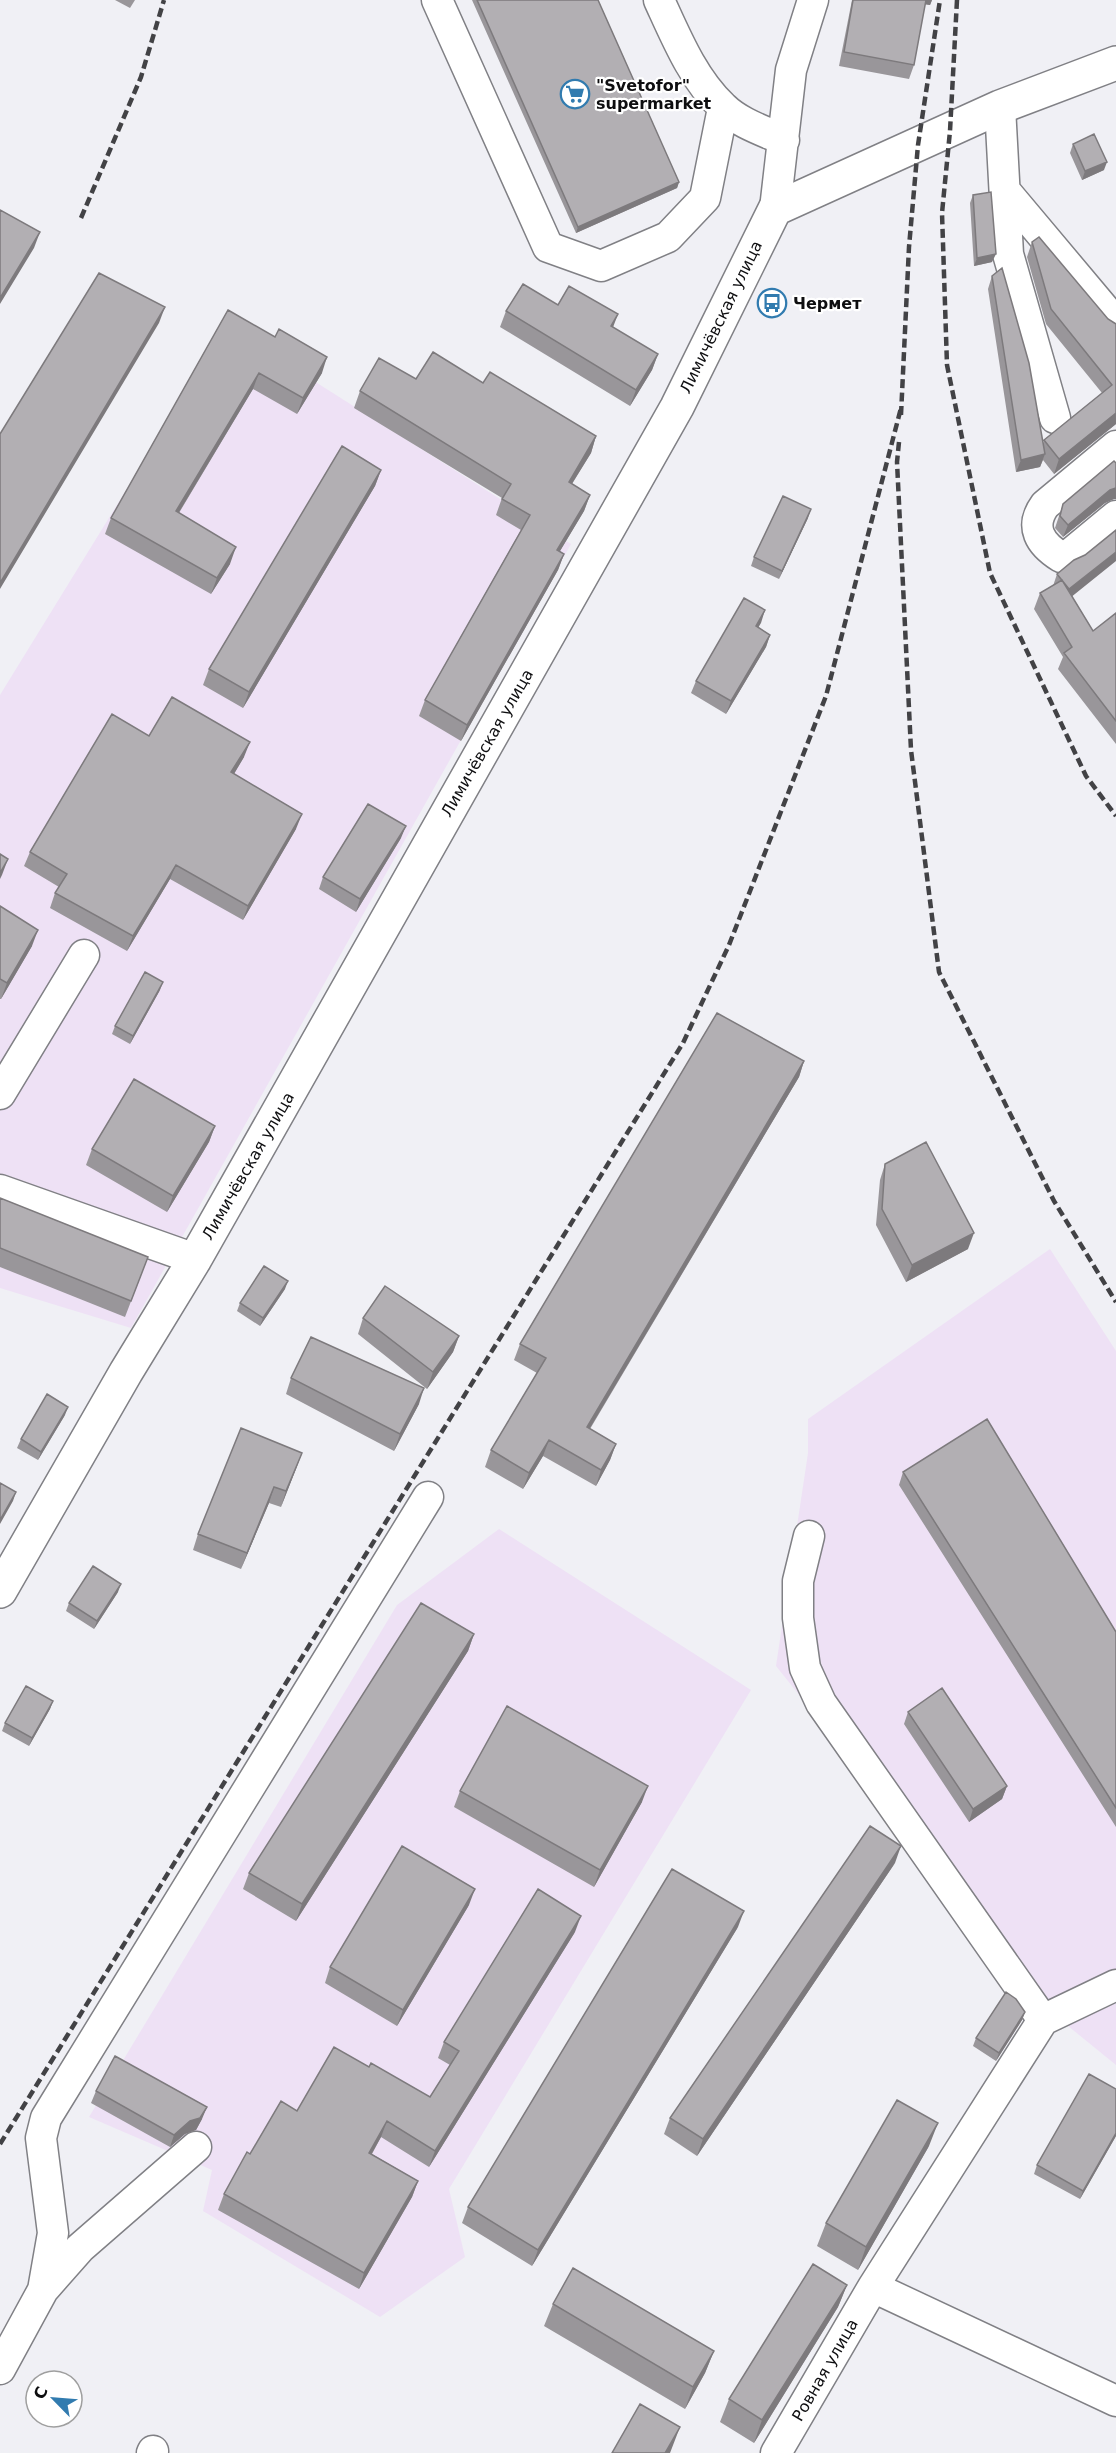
<svg xmlns="http://www.w3.org/2000/svg" width="1116" height="2453" font-family="'DejaVu Sans',sans-serif">
<style>
.industrial{fill:#eee1f5}
.lines{fill:none;stroke-linecap:round;stroke-linejoin:round}
.minor-casing{stroke:#808085;stroke-width:33}
.major-casing{stroke:#808085;stroke-width:36}
.minor{stroke:#fff;stroke-width:30}
.major{stroke:#fff;stroke-width:33}
.rail{stroke:#424245;stroke-width:4.5;stroke-dasharray:9 4.5;stroke-linecap:butt}
.wall{fill:#99969a}
.shaded-wall{fill:#7d7a7d}
.building{fill:#b2afb3;stroke:#7d7a7d;stroke-width:1.5}
.labels{text-anchor:middle;dominant-baseline:central;stroke-width:4.5;stroke-linejoin:round;paint-order:stroke}
.poi-label{font-size:16px;font-weight:bold;fill:#0e0e10;stroke:#fff;text-anchor:start}
.street-label{font-size:16px;fill:#0e0e10;stroke:#fff}
</style>
<rect width="100%" height="100%" fill="#f0f0f5"/>
<path class="industrial" d="M227 326 571 544 131 1328 0 1288V695Z
M1050 1249 1116 1351V2065L1057 2017 776 1666 808 1453V1419Z
M499 1529 751 1690 449 2189 465 2257 380 2317 203 2211 212 2170 89 2117 397 1605Z"/>
<g class="lines">
<g class="minor-casing">
<path id="minor" d="M437 0 548 247 601 266 668 237 705 198 723 108
M659 0C676 37 693 79 723 107 739 123 764 131 784 140
M1000 107 1008 254 1055 418
M1006 192 1116 323
M775 209 791 70 813 0
M1116 446 1045 505C1029 527 1040 544 1061 557L1070 554 1116 516
M0 1094 84 955
M0 1190 195 1259
M809 1536 798 1581V1618L805 1668 821 1703 1043 2020
M873 2287 1116 2401
M43 2290 53 2233 41 2138 46 2118 428 1497
M0 2369 43 2290 80 2248 196 2147
M152 2453 153 2451
M776 2453 873 2287 1043 2020 1116 1985"/>
</g>
<g class="major-casing">
<path id="major" d="M0 1591 126 1372 195 1259 677 407 775 209 1000 107 1116 63"/>
</g>
<use href="#minor" class="minor"/>
<use href="#major" class="major"/>
<path class="rail" d="M957 0 950 131 942 213 947 365 990 573 1086 776 1116 816
M81 218 141 77 164 0
M901 415 909 247 918 145 940 0
M899 442 897 462 911 750 939 972 1054 1201 1116 1302
M0 2144 683 1043 729 945 826 696 901 408"/>
</g>
<path class="wall" d="M115 0H135L130 8Z
M472 0H598L679 182 677 188 576 233Z
M852 0H932L930 5 925 4 914 65 909 79 839 66Z
M1073 144 1104 170 1082 180 1070 153Z
M973 195 992 262 974 266 970 203Z
M1032 242 1108 319 1116 424 1054 474 1043 460 1040 467 1016 472 988 289 992 276 1043 444 1044 440 1102 393 1046 324 1027 257Z
M558 305 613 328 658 354 652 370 630 406 500 327 506 311Z
M228 310 322 373 297 414 253 389 179 513 230 564 211 594 105 534 111 518Z
M416 379 483 383 596 436 591 453 572 484 590 495 584 511 560 551 564 554 558 570 461 741 419 716 425 700 521 530 496 515 502 498 354 408 360 391Z
M1116 463V499H1114L1105 503 1063 537 1055 528 1063 504Z
M381 470 375 486 243 708 203 685 209 669Z
M808 518 779 579 751 566 754 557Z
M1085 555 1072 596 1093 631 1116 613V744L1058 669 1063 657 1034 609 1040 593 1053 586 1057 574Z
M765 610 758 627 770 635 766 647 726 714 691 693 696 681Z
M149 736 244 757 234 774 296 829 243 920 170 879 127 951 50 908 55 893 59 887 24 866 30 852Z
M401 838 356 912 319 889 323 877Z
M0 906 32 946 1 999H0Z
M160 990 130 1044 112 1034 115 1026Z
M804 1061 799 1077 590 1429 616 1444 610 1460 596 1486 543 1456 523 1489 485 1467 491 1450 537 1373 514 1360 520 1344Z
M215 1126 209 1142 167 1212 86 1165 92 1149Z
M885 1164 968 1249 906 1282 876 1225 880 1180Z
M0 1198 148 1257 125 1317 0 1267Z
M285 1289 260 1326 237 1311 240 1303Z
M363 1318 459 1336 453 1352 427 1389 358 1334Z
M291 1378 419 1404 394 1451 286 1394Z
M65 1415 38 1460 17 1448 21 1439Z
M302 1453 281 1507 269 1503 241 1569 193 1550 198 1534Z
M903 1472 1116 1632V1827L899 1485Z
M118 1592 94 1629 66 1611 69 1603Z
M474 1634 468 1651 296 1921 243 1889 249 1873Z
M53 1701 50 1709 29 1746 2 1731 5 1723Z
M908 1712 1007 1786 1002 1799 969 1822 904 1724Z
M460 1791 642 1802 594 1887 454 1807Z
M895 1863 697 2156 664 2134 670 2118Z
M469 1905 397 2026 325 1983 330 1967Z
M738 1927 532 2266 462 2223 468 2207Z
M575 1932 429 2167 381 2137 372 2154 418 2181 412 2197 359 2289 218 2210 224 2194 250 2154 297 2111 369 2067 430 2097 450 2065 438 2058 444 2042Z
M1025 2012 1022 2020 996 2061 973 2046 976 2038Z
M96 2091 202 2119 196 2130 185 2134 170 2147 91 2103Z
M1116 2136 1080 2199 1034 2174 1037 2165Z
M929 2146 858 2270 817 2246 826 2223Z
M847 2285 838 2307 754 2443 720 2422 729 2399Z
M553 2304 714 2351 705 2373 685 2409 544 2326Z"/>
<path class="shaded-wall" d="M924 0H932L930 5 923 4Z
M1107 162 1104 170 1082 180 1085 171Z
M679 182 677 188 576 233 578 227Z
M40 232 34 248 0 304V298Z
M996 254 992 262 974 266 977 258Z
M165 307 159 323 0 589V583Z
M618 314 612 330 611 326Z
M658 354 652 370 630 406 636 390Z
M327 357 322 373 297 414 303 398Z
M259 373 253 389 170 527 176 511Z
M1116 413V424L1054 474 1059 459Z
M596 436 591 453 563 498 569 482Z
M1045 454 1040 467 1016 472 1021 460Z
M381 470 375 486 243 708 249 692Z
M1116 488V499H1114L1105 503 1063 537 1068 525 1110 490Z
M590 495 584 511 551 566 557 550Z
M811 509 808 518 779 579 782 571Z
M236 547 230 564 211 594 217 578Z
M1116 552V561L1065 602 1069 589Z
M564 554 558 570 461 741 467 725Z
M765 610 761 623 752 638 756 626Z
M770 635 766 647 726 714 731 701Z
M250 742 244 757 226 787 231 772Z
M302 814 296 829 243 920 248 906Z
M406 826 401 838 356 912 360 899Z
M8 859 2 875 0 879V873Z
M176 865 170 879 127 951 133 936Z
M38 930 32 946 1 999 7 983Z
M163 982 160 990 130 1044 133 1036Z
M804 1061 799 1077 581 1443 587 1427Z
M215 1126 209 1142 167 1212 173 1196Z
M974 1233 968 1249 906 1282 912 1265Z
M288 1281 285 1289 260 1326 263 1318Z
M459 1336 453 1352 427 1389 433 1372Z
M424 1388 419 1404 394 1451 400 1434Z
M68 1407 65 1415 38 1460 41 1452Z
M549 1440 543 1456 523 1489 529 1473Z
M616 1444 610 1460 596 1486 601 1470Z
M302 1453 296 1469 281 1507 286 1491Z
M274 1487 269 1503 241 1569 247 1553Z
M16 1492 13 1501 0 1524V1520Z
M121 1584 118 1592 94 1629 97 1621Z
M474 1634 468 1651 296 1921 302 1904Z
M53 1701 50 1709 29 1746 32 1738Z
M648 1786 642 1802 594 1887 600 1870Z
M1007 1786 1002 1799 969 1822 973 1809Z
M901 1846 895 1863 697 2156 703 2139Z
M475 1889 469 1905 397 2026 403 2010Z
M744 1911 738 1927 532 2266 538 2250Z
M581 1916 575 1932 429 2167 435 2151Z
M1025 2012 1022 2020 996 2061 999 2053Z
M207 2107 202 2119 196 2130 185 2134 170 2147 174 2135Z
M387 2121 381 2137 363 2169 369 2153Z
M938 2123 929 2146 858 2270 866 2247Z
M1116 2133V2136L1080 2199 1083 2191Z
M418 2181 412 2197 359 2289 364 2273Z
M847 2285 838 2307 754 2443 762 2420Z
M714 2351 705 2373 685 2409 693 2387Z
M680 2427 670 2453H665Z"/>
<path class="building" d="M477 0H598L679 182 578 227Z
M853 0H926L914 65 844 52Z
M1094 134 1107 162 1085 171 1073 144Z
M991 192 996 254 977 258 973 195Z
M0 210 40 232 0 298Z
M1039 237 1108 319 1116 324V413L1059 459 1044 440 1112 385 1051 309 1032 242Z
M1002 268 1029 363 1045 454 1021 460 992 276Z
M99 273 165 307 0 583V434Z
M523 284 558 305 569 286 618 314 611 326 658 354 636 390 506 311Z
M228 310 275 337 279 329 327 357 303 398 259 373 176 511 236 547 217 578 111 518Z
M433 352 483 383 490 372 596 436 569 482 590 495 557 550 564 554 467 725 425 700 530 515 502 499 511 484 360 391 379 358 416 379Z
M342 446 381 470 249 692 209 669Z
M1114 461 1116 463V488L1110 490 1068 525 1060 516 1063 504Z
M783 496 811 509 782 571 754 557Z
M1116 530V552L1069 589 1057 574 1074 560 1085 555Z
M1062 580 1093 631 1116 613V721L1064 653 1072 647 1040 593Z
M744 598 765 610 756 626 770 635 731 701 696 681Z
M172 697 250 742 231 772 302 814 248 906 176 865 133 936 55 893 67 874 30 852 112 714 149 736Z
M368 804 406 826 360 899 323 877Z
M0 854 8 859 0 873Z
M0 906 38 930 7 983 0 979Z
M145 972 163 982 133 1036 115 1026Z
M717 1013 804 1061 587 1427 616 1444 601 1470 549 1440 529 1473 491 1450 546 1358 520 1344Z
M134 1079 215 1126 173 1196 92 1149Z
M926 1142 974 1233 912 1265 882 1209 885 1164Z
M0 1198 148 1257 131 1301 0 1248Z
M264 1266 288 1281 263 1318 240 1303Z
M385 1286 459 1336 433 1372 363 1318Z
M311 1337 424 1388 400 1434 291 1378Z
M47 1394 68 1407 41 1452 21 1439Z
M987 1419 1116 1632V1808L903 1472Z
M241 1428 302 1453 286 1491 274 1487 247 1553 198 1534Z
M0 1483 16 1492 0 1520Z
M93 1566 121 1584 97 1621 69 1603Z
M421 1603 474 1634 302 1904 249 1873Z
M26 1686 53 1701 32 1738 5 1723Z
M942 1688 1007 1786 973 1809 908 1712Z
M507 1706 648 1786 600 1870 460 1791Z
M870 1826 901 1846 703 2139 670 2118Z
M402 1846 475 1889 403 2010 330 1967Z
M672 1869 744 1911 538 2250 468 2207Z
M538 1889 581 1916 435 2151 387 2121 369 2153 418 2181 364 2273 224 2194 247 2152 250 2154 281 2101 297 2111 334 2047 369 2067 371 2063 430 2097 459 2051 444 2042Z
M1006 1992 1016 1999 1025 2012 999 2053 976 2038Z
M115 2056 207 2107 200 2118 190 2121 174 2135 96 2091Z
M1089 2074 1116 2089V2133L1083 2191 1037 2165Z
M897 2100 938 2123 866 2247 826 2223Z
M813 2264 847 2285 762 2420 729 2399Z
M573 2268 714 2351 693 2387 553 2304Z
M640 2404 680 2427 665 2453H612Z"/>
<defs>
<g id="supermarket-ring" transform="scale(1.5)"><circle r="9.5" fill="#fff" stroke="#317baf" stroke-width="1.5"/><path d="M-6-5.5h2.5l.6 2H6L4.5 2H-2.5L-4.4-4H-6ZM-1.5 3.2a1.3 1.3 0 1 0 .1 0ZM3 3.2a1.3 1.3 0 1 0 .1 0Z" fill="#317baf"/></g>
<g id="bus-ring" transform="scale(1.5)"><circle r="9.5" fill="#fff" stroke="#317baf" stroke-width="1.5"/><path d="M-5-6H5V4H4V6H2V4H-2V6H-4V4H-5ZM-3.5-4V0h7V-4ZM-3.5 1.2v1.5H-2V1.2ZM2 1.2v1.5H3.5V1.2Z" fill="#317baf"/></g>
</defs>
<g fill-rule="evenodd">
<use href="#supermarket-ring" x="575" y="94"/>
<use href="#bus-ring" x="772" y="303"/>
</g>
<g class="labels">
<g class="poi-label">
<text x="596" y="85">"Svetofor"<tspan x="596" dy="18">supermarket</tspan></text>
<text x="793" y="303">Чермет</text>
</g>
<g class="street-label">
<text transform="translate(721 317) rotate(-64)">Лимичёвская улица</text>
<text transform="translate(487 743) rotate(-60)">Лимичёвская улица</text>
<text transform="translate(248 1166) rotate(-60)">Лимичёвская улица</text>
<text transform="translate(825 2370) rotate(-60)">Ровная улица</text>
</g>
</g>
<g transform="translate(54 2399) rotate(295)"><circle r="28" fill="#ffffff" stroke="#9f9f9f" stroke-width="1.5"/>
<path d="M0-4.5L10 22L0 15L-10 22Z" fill="#317baf"/>
<text y="-9" font-size="16" font-weight="bold" text-anchor="middle" fill="#0e0e10">С</text>
</g>
</svg>
